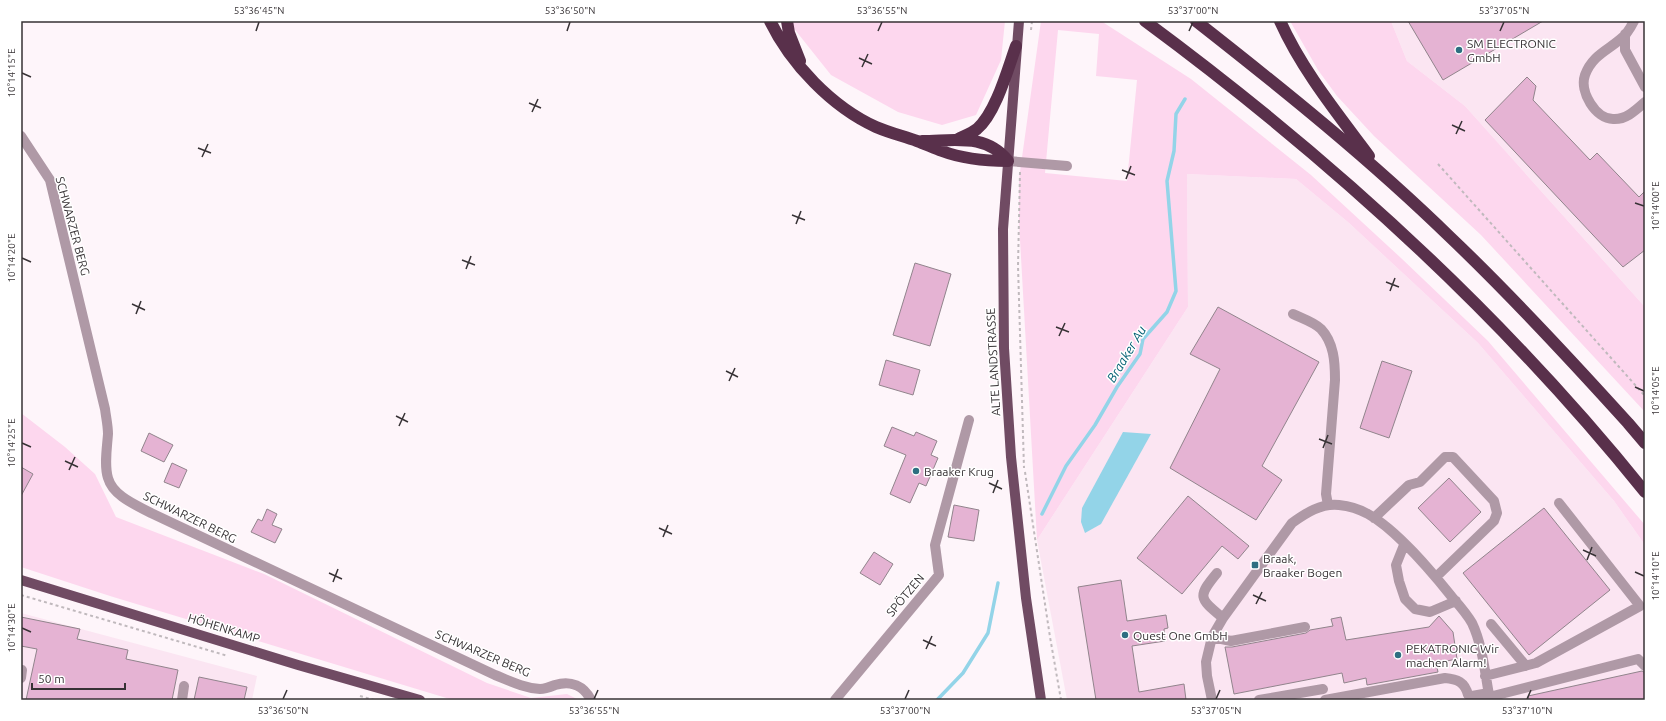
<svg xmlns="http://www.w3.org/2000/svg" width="1666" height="721" font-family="Ubuntu,sans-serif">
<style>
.built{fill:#fbe5f2}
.green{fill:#fdd7ee;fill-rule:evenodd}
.water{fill:#93d4e8}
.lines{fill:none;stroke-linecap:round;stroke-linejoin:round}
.stream{stroke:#93d4e8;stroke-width:3.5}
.building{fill:#e5b3d3;stroke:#91848c}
.path{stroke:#c0b9bd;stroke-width:2;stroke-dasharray:3 3;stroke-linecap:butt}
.minor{stroke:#af99a6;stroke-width:10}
.major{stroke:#704b63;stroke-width:10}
.highway{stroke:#59304b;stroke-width:12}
.ticks{fill:none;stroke:#373235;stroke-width:1.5}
.poi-dot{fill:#2d6f81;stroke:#fff;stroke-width:1.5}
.labels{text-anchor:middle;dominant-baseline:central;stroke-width:3;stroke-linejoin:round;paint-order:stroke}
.poi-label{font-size:12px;fill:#373235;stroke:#fff;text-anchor:start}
.street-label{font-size:12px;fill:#373235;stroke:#fff}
.water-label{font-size:13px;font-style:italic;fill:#036074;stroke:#fff}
.neatline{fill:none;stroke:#373235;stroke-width:1.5}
.ticks-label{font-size:10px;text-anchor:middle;fill:#373235}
</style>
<rect width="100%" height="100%" fill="#fef5fa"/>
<path class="built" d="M1391 21H1645V307L1465 106 1407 61Z
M1187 174 1296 179 1349 223 1478 343 1614 501 1645 545V700H1067L1037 540 1188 307Z
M21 613 257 676 252 700H21Z"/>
<path class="green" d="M788 21H1005L1001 60 976 115 942 125 898 112 831 75Z
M1041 21H1101L1191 79 1311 175 1401 258 1488 341 1645 525V545L1614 501 1478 343 1349 223 1296 179 1187 174 1188 307 1037 540 1019 222V179ZM1058 30 1099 34 1096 76 1137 80 1127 181 1045 173Z
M1290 21H1391L1407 61 1465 106 1645 307V412L1481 235 1374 136 1337 96 1318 70Z
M21 413 65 447 95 474 116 517 264 574 487 683 531 698 567 694 579 700H453L110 596 21 567Z"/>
<path class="water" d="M1123 432 1151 434 1101 524 1085 533 1081 522 1082 508Z"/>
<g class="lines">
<path class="stream" d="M1042 514 1066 466 1095 425 1117 387 1140 354 1143 339 1167 312 1176 291 1167 181 1174 151 1176 114 1185 99
M937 700 963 673 988 633 998 583"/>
</g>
<path class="building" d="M1408 21H1543L1443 80Z
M1527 77 1536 86 1533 100 1590 160 1597 153 1639 197 1645 191V250L1623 267 1485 120Z
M915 263 951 274 930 346 893 335Z
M1218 307 1319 362 1262 466 1282 480 1256 520 1170 468 1220 369 1190 354Z
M886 360 920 370 913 395 879 385Z
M1382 361 1412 371 1389 438 1360 428Z
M892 427 914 436 916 432 937 441 931 455 938 458 926 486 919 483 910 503 890 494 906 455 884 446Z
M149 433 173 445 164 462 141 451Z
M172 463 187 470 179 488 164 482Z
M21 467 33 474 21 496Z
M1449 478 1481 512 1450 542 1418 508Z
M1188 496 1249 546 1238 559 1222 546 1182 594 1137 558Z
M954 505 979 510 974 541 948 537Z
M1544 508 1610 590 1529 655 1463 573Z
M267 509 277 514 272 525 282 529 275 543 251 532 258 519 262 521Z
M874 552 893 564 880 585 860 573Z
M1121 580 1127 621 1166 615 1168 628 1164 629 1165 641 1132 646 1139 692 1184 684 1186 700H1096L1078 587Z
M1439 616 1453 632 1457 659 1436 663 1438 672 1367 685 1366 678 1344 683 1342 673 1234 694 1225 647H1232L1306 633 1310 630 1333 626 1331 619 1341 617 1346 640 1429 627Z
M21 617 80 629 77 639 128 650 126 659 178 670 172 700H26L37 649 21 646Z
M1642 671 1644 672 1645 679V700H1529L1528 696Z
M199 677 247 687 244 700H194Z"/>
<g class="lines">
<path class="path" d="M1031 30 1032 21
M1438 164 1645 396
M1020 172 1018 266 1024 468
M1025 472 1050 637 1061 700
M21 595 228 656
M360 696 374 700"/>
<path class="minor" d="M1634 21C1632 25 1629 30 1626 34 1612 49 1593 53 1585 75 1579 92 1596 119 1613 119 1626 120 1636 110 1645 102
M1625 34V50L1645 87
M21 136 50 180 105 409C106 417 108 426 108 434 107 448 104 465 108 478 113 496 136 505 151 513L495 675C510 681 524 688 540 689 545 689 550 687 555 685 571 680 584 686 591 700
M1008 161 1067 166
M1293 314C1301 318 1314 322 1321 329 1334 343 1335 362 1335 380L1326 494 1328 505
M1374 518 1409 485 1420 482 1445 457H1453L1494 501 1497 513 1494 521 1436 577
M1404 545 1396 565 1399 581 1405 599 1415 609 1430 612 1456 601
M1217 573C1197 597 1199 598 1223 618
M1491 624 1526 666
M1212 637 1231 641 1305 627
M1485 676 1536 663 1640 606 1559 503
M21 678 22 670
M1489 697 1638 659 1645 666
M182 700 184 686
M835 700 939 575 935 545 969 420
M1212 700 1207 676 1206 662 1212 637 1223 618 1292 523C1306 513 1321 503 1339 505 1349 506 1359 509 1368 514 1397 530 1431 571 1452 597 1459 605 1467 614 1472 623 1483 646 1485 675 1490 700
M1259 700 1323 689
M1325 700 1445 678C1457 679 1465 682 1468 695L1472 696 1489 693"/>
<path class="major" d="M1019 21 1003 229 1004 348 1011 457 1026 598 1041 700
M21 580 298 665 420 700"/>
<path class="highway" d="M770 21C791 64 832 107 876 127 890 133 903 136 917 141 925 144 934 148 942 151 963 159 986 161 1008 161
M787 21 789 33 800 61
M1145 21C1329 157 1501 313 1645 492
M1196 21C1284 90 1371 160 1451 238 1513 297 1571 360 1628 423L1645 443
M1280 21C1302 70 1337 113 1369 156
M958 139C964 136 972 133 977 129 996 113 1008 68 1016 46
M922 141C954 141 986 133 1008 161"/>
</g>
<path class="ticks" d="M256 31 259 22M567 31 570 22M878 31 882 22M1189 31 1193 22M1500 31 1504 22M859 58 872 64M862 67 868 54M22 73 31 77M529 103 541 108M532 112 538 99M1452 125 1465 131M1456 134 1462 121M198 148 211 153M202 157 208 144M1122 170 1135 175M1126 179 1131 166M1635 203 1644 206M792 215 805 220M796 224 801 211M22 258 31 262M462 260 475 265M466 269 471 256M1386 282 1399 287M1390 291 1395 278M132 304 145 310M136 314 141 301M1056 327 1069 332M1059 336 1065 323M726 371 738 377M729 381 735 368M1635 387 1644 391M396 416 408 422M399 426 405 413M1319 439 1332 444M22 443 31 447M1323 448 1328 435M65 461 78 467M69 470 75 457M989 483 1002 489M993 493 998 480M659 528 672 534M663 537 668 525M1583 550 1596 556M1587 560 1592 547M1635 572 1644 576M329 573 342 579M333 582 338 569M1253 595 1266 601M1256 604 1262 592M22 628 31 632M923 640 936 646M926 649 932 636M283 699 287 690M594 699 598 690M905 699 909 690M1216 699 1220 690M1527 699 1531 690"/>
<g class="poi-dot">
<circle cx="1459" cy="50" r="4"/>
<circle cx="916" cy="471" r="4"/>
<rect x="1251" y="561" width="8" height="8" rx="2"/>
<circle cx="1125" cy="635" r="4"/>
<circle cx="1398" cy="655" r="4"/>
</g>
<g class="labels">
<g class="poi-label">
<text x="1467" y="43">SM ELECTRONIC<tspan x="1467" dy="14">GmbH</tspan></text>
<text x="924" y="471">Braaker Krug</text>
<text x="1263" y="558">Braak,<tspan x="1263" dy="14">Braaker Bogen</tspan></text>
<text x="1133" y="635">Quest One GmbH</text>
<text x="1406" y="648">PEKATRONIC Wir<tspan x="1406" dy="14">machen Alarm!</tspan></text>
</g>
<g class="street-label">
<text transform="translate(73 226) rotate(75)">SCHWARZER BERG</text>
<text transform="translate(993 362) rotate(-93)">ALTE LANDSTRASSE</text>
<text transform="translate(190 517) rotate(26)">SCHWARZER BERG</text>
<text transform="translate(905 595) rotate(-50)">SPÖTZEN</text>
<text transform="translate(224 628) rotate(17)">HÖHENKAMP</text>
<text transform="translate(483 653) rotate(23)">SCHWARZER BERG</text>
</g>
<g class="water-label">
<text transform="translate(1126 354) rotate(-59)">Braaker Au</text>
</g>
</g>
<rect width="1666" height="721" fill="none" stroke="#ffffff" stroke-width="44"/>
<path d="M32 683v6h93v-6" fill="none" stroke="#373235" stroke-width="2"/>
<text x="38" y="683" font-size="12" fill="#373235" stroke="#ffffff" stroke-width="3" paint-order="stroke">50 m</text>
<rect x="22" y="22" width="1622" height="677" class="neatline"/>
<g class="ticks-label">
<text x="259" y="14">53°36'45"N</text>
<text x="570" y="14">53°36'50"N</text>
<text x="882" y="14">53°36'55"N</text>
<text x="1193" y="14">53°37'00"N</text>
<text x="1504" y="14">53°37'05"N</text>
<text transform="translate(11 73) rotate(-90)" y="4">10°14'15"E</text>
<text transform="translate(1655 206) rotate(-90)" y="4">10°14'00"E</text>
<text transform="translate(11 258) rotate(-90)" y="4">10°14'20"E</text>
<text transform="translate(1655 391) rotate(-90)" y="4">10°14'05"E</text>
<text transform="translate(11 443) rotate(-90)" y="4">10°14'25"E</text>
<text transform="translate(1655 576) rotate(-90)" y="4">10°14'10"E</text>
<text transform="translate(11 628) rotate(-90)" y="4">10°14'30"E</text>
<text x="283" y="714">53°36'50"N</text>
<text x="594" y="714">53°36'55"N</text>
<text x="905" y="714">53°37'00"N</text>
<text x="1216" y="714">53°37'05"N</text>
<text x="1527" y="714">53°37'10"N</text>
</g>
</svg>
